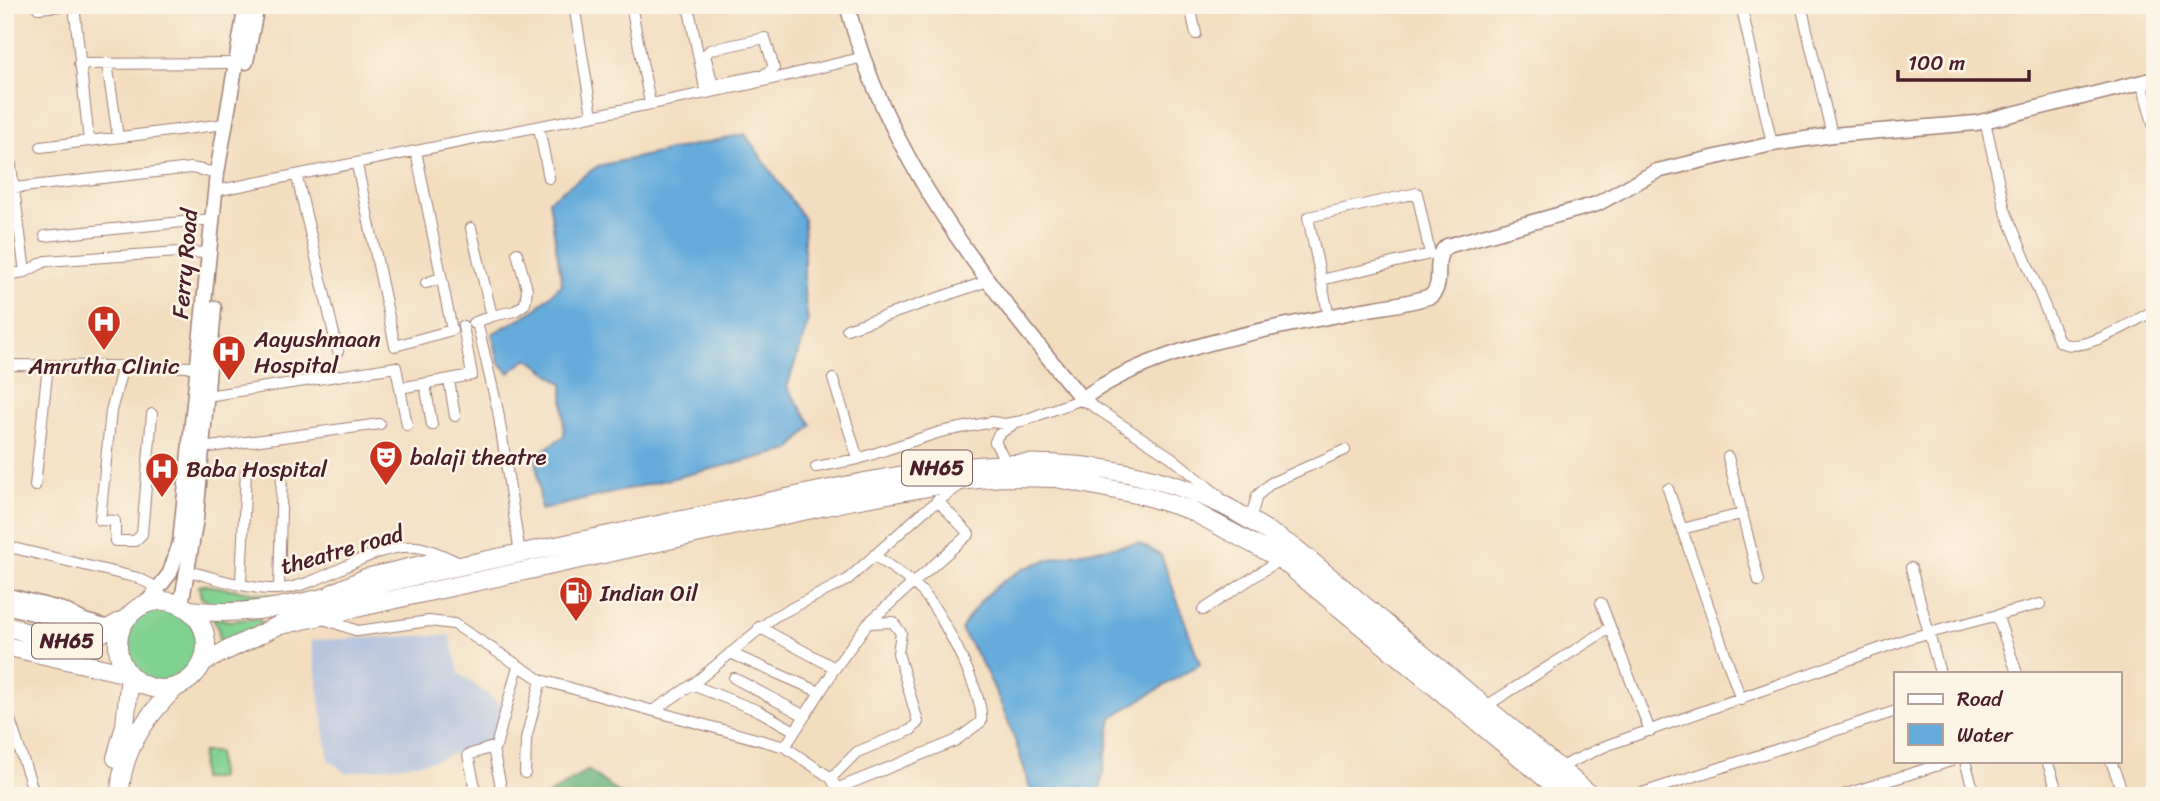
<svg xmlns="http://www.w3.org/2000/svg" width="2160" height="801" font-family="Sriracha,sans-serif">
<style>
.industrial{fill:#b7c5de}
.green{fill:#81d191;stroke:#66785e;stroke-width:2}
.forest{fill:#68b37b;stroke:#596953;stroke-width:2}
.water{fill:#65acdc;stroke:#586684;stroke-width:2}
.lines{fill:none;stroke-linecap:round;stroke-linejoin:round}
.street-casing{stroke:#9e7e75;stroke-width:12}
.secondary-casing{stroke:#9e7e75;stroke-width:17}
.highway-casing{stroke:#9e7e75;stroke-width:20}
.street{stroke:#fff;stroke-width:10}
.secondary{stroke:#fff;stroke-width:14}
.highway{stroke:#fff;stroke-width:18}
.labels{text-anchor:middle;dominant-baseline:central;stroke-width:5;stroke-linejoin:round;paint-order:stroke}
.shield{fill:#fcf5e5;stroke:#7f5f63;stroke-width:2}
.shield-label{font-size:21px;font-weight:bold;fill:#4a1f2b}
.street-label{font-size:23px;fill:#4a1f2b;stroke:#fcf5e5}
.poi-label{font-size:23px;fill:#4a1f2b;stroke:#fcf5e5;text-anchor:start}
</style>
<rect width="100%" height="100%" fill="#fcf5e5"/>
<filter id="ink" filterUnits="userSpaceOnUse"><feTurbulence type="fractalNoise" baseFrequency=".0143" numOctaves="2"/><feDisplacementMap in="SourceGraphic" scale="14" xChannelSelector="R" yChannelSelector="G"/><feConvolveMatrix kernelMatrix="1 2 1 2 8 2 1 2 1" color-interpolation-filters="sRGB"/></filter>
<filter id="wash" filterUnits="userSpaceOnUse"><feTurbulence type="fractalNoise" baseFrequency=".00686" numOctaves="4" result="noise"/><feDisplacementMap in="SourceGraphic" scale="28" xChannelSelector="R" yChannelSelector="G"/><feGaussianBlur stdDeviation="1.57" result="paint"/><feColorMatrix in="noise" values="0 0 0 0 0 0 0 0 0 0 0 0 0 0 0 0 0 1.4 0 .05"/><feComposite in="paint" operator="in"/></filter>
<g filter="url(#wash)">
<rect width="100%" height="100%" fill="#f3ddbf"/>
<path class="industrial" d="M450 635 459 673 504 707 496 740 432 761 346 773 329 760 311 640Z"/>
<path class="green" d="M204 585 289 598 213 606 201 597 199 586Z
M123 645a39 39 0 1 1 78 0a39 39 0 1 1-78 0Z
M213 617 230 621 260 618 261 624 219 648V632Z
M202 752H218L219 779H201Z"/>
<path class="forest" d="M588 770 623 796H547Z
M755 786 777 796H731L755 787Z"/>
<path class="water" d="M745 134 804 219V292L808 323 787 387 812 425 790 450 541 510 536 455 564 436 563 384 528 358 509 373 499 362 492 334 535 310 562 284 549 200 598 166Z
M1138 543 1161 555 1200 664 1112 717 1099 796H1037L1031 792C1016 738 994 676 961 630 1002 556 1063 556 1138 543Z"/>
</g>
<g filter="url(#ink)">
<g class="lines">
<g class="street-casing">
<path id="street" d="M74 5 89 141
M574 5 592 115
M631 5 650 103
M688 5 706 93
M1190 5 1196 34
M1741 5 1772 144
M1801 5 1832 135
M38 8 73 5
M107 63 118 137
M79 64 236 63
M758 76 713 85 705 55 710 50 765 38 774 68 759 78
M2142 83 2155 131
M5 121 25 272
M1985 121 2005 210 2059 341C2078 357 2134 321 2155 310
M539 128 549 178
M41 147 225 124
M357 165 395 346 452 330 416 151
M297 177 338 351
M5 189 191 168 217 173
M215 191 751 84 860 58
M471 228 492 316 473 323
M45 236 212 219
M5 275 25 272 46 261 179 252 210 253
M1321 280 1430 254 1417 193 1308 217 1329 317
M426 283 441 278
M492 316 515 311 525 304 527 289 517 253
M477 322 498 411 520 554
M847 329 988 281
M5 365 198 367
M123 366 111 411 100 520 115 521V541H135L142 534 152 414
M833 379 858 459
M449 380 455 416
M425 384 432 425
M400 388 407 425
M200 397 396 367 400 388 472 375 463 326
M202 448 380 424
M1728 457 1759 581
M1006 462 995 442 998 435 1012 425
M816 467 858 459 940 432 992 422 1005 424 1022 421 1082 399 1171 457 1219 496V502
M35 486 48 365
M1668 489 1741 700
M1250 520 1257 496 1271 483 1345 450
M1682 529 1741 514
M5 546 138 578 160 589
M1911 568 1940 673
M188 571C216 578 248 590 278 589 324 587 371 542 417 547 432 549 448 558 462 564
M241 583 246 470
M279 589 282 469
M330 590 365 574 442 556
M1601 603 1650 731
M1203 610 1281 559
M1997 615 2017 673
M321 618 358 631 429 621 454 624 541 680 785 747 831 778 841 796
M759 627 833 667 831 675 785 747
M730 653 820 692
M833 671 868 623 969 534 937 500
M734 678 805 716
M692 685 759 711 795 731
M5 705 35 796
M1486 706 1610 628
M654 710 692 685 774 617 847 580 923 512 959 486
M493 749 503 796
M1965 761 1975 796
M2047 761 2059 796
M2111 761 2124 796
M1560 767 1608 745 1910 638 2040 604
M525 773 526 739 541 680
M831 778 857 752 911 730 918 722 898 653 901 633 893 622 868 623
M836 789 955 741 981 722C985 695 943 617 925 595 914 581 889 566 874 555
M477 796 468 755 496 746 518 666
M1633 796 1896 711
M1840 796 1951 761"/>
</g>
<g class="secondary-casing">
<path id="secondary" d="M847 5C886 158 984 280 1082 399 1154 346 1270 329 1357 311 1381 307 1407 304 1431 296 1446 282 1430 259 1447 246L1597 204 1657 171 1772 144 1832 135 1976 123 2155 79
M246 62 257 5
M5 595 63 610 84 621 109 628
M146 604 170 573 180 543 217 173 246 5
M181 605 196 519 214 308
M5 606 61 620 79 621"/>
</g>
<g class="highway-casing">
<path id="highway" d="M118 645a44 44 0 1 1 88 0a44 44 0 1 1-88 0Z
M189 610C266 620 344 591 419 575 527 551 636 530 744 507 905 474 1064 430 1221 504 1247 517 1270 533 1295 548L1592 796
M5 626C33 634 63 647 92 637 104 633 114 624 126 619
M5 646 119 672 126 670
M203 662 277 626 409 596 849 501 968 480 1002 477 1056 478 1146 496 1190 510 1281 559 1567 796
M116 758 125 725 130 675
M120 796C120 753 146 716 176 687"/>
</g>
<use href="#street" class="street"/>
<use href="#secondary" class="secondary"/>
<use href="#highway" class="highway"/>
</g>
</g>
<defs>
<g id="hospital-pin" transform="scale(1.75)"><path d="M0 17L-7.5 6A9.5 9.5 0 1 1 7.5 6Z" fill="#c8321e" stroke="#fcf5e5"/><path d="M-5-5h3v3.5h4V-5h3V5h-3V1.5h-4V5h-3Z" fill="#fff"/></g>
<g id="theatre-pin" transform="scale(1.75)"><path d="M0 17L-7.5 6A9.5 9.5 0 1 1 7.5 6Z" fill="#c8321e" stroke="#fcf5e5"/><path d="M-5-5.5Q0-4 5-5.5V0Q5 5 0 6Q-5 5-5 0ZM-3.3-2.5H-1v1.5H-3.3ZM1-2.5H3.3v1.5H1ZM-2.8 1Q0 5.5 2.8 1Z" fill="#fff"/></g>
<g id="fuel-pin" transform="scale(1.75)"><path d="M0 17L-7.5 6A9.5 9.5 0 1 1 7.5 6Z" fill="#c8321e" stroke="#fcf5e5"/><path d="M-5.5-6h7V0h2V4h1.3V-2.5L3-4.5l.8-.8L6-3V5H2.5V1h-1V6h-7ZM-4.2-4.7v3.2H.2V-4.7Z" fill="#fff"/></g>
</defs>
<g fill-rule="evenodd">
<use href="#hospital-pin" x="104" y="322"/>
<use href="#hospital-pin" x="229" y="352"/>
<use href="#theatre-pin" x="386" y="457"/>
<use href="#hospital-pin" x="162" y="469"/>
<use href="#fuel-pin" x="576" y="593"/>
</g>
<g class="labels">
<g class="shield">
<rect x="902" y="450.5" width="70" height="35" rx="5"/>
<rect x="32" y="623.5" width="70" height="35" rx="5"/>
</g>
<g class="shield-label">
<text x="937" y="468">NH65</text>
<text x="67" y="641">NH65</text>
</g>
<g class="street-label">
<text transform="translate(185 264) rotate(-85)">Ferry Road</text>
<text transform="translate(342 550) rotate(-16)">theatre road</text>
</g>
<g class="poi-label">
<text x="254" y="339">Aayushmaan<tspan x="254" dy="26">Hospital</tspan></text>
<text x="104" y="366" text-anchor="middle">Amrutha Clinic</text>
<text x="410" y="457">balaji theatre</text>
<text x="186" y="469">Baba Hospital</text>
<text x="600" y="593">Indian Oil</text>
</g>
</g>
<rect width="2160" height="801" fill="none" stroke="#fcf5e5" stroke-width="28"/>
<rect x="1894" y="672" width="228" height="91" fill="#fcf5e5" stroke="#b59f9b" stroke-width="2"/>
<rect x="1908" y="694" width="35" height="10" fill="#ffffff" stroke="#b59f9b" stroke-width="2"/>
<text x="1957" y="706" font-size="21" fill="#4a1f2b">Road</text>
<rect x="1908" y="724" width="35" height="21" fill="#65acdc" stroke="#b59f9b" stroke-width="2"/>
<text x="1957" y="742" font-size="21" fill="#4a1f2b">Water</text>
<path d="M1898 70v10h131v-10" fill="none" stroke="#4a1f2b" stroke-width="3.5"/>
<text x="1908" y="70" font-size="21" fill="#4a1f2b" stroke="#fcf5e5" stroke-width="5" paint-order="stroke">100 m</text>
</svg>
